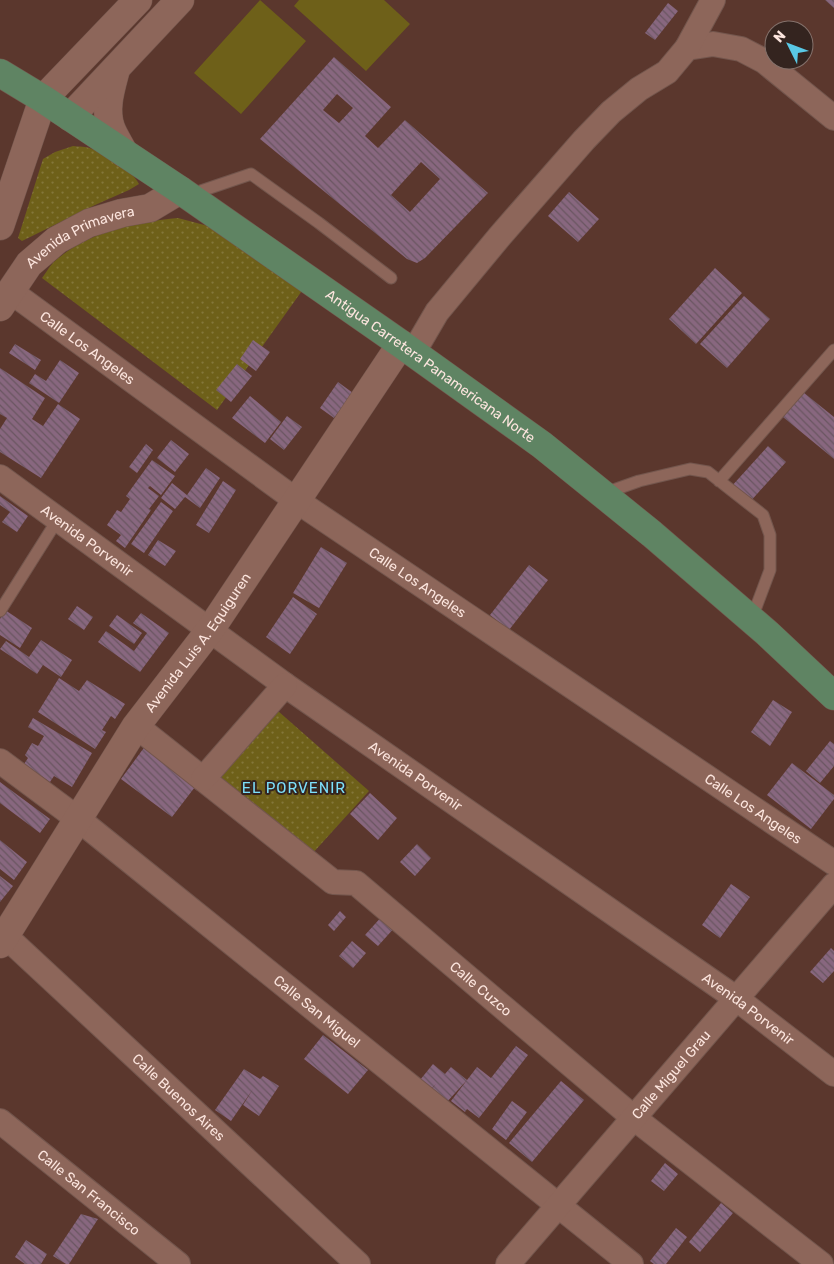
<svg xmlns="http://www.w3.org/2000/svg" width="834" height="1264" font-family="Rubik,sans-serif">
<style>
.park{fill:url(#park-dots)}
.pitch{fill:#6e6019}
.building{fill:url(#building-back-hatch);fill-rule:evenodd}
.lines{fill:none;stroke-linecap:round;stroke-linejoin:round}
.lane-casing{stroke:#73564d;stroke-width:13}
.street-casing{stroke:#73564d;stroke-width:26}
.secondary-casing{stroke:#73564d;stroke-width:29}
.primary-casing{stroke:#73564d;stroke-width:29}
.lane{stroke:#8d665a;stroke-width:11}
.street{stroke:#8d665a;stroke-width:24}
.secondary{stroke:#8d665a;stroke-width:28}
.primary{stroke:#5f8463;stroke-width:28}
.labels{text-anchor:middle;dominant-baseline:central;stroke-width:4;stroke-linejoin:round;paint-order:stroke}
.street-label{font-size:14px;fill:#fce5de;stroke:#34241f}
.neighbourhood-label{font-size:15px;letter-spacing:1px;fill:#7de0fb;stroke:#34241f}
</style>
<defs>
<pattern id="park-dots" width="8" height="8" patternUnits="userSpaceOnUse" patternTransform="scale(1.25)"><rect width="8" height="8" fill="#6e6019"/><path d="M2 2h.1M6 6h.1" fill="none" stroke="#84773a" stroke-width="1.8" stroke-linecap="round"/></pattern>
<pattern id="building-back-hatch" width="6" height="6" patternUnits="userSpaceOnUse" patternTransform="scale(1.25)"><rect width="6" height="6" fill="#88677f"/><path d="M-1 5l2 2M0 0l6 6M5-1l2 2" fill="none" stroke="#6a5661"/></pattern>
</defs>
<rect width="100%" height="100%" fill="#5b372d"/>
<path class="park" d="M73 146C79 147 86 146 92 149 106 154 133 171 139 184L129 190 95 205 22 241 18 238 43 159 55 152Z
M178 218 208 226 304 288 217 410 42 278C46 273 50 265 56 260 91 231 134 222 178 218Z
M278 711 369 791 312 854 217 778Z"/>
<path class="pitch" d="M260 0 306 41 241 114 194 73Z
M299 0H384L410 24 366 71 294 6Z"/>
<path class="building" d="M825 0H834V8Z
M668 3 678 11 655 40 645 33Z
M334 57 391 107 365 136 378 148 405 120 488 193 425 258 417 263 407 259 260 139ZM337 94 353 108 339 123 323 110ZM421 162 440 179 410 212 391 195Z
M569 192 599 219 578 242 548 216Z
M715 268 742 293 696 344 669 319Z
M744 296 770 319 727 368 700 344Z
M253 340 270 352 256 371 240 359Z
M15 344 41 360 35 370 9 353Z
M60 360 79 373 59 403 29 383 35 374 46 381Z
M237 364 252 376 231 402 216 390Z
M0 368 45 398 32 419 43 426 58 404 80 419 41 478 0 452V429L7 418 0 414Z
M338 382 353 393 334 418 320 408Z
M803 392 834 417V459L783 417Z
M250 396 281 422 265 443 232 418Z
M287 416 302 427 284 450 270 439Z
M171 440 189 454 175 472 157 458Z
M146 444 153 450 137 473 129 467Z
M768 446 786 462 748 504 730 488Z
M152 460 175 476 161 495 150 486 148 488 159 496 149 509 151 510 125 548 116 541 121 535 107 525 117 510 121 512 130 499 126 496Z
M206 468 220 478 200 508 185 497 175 509 161 498 172 483 187 495Z
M223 481 236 490 209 533 196 525Z
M0 496 28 516 17 532 2 522 10 512 0 505Z
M161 502 173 511 144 553 131 544Z
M158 540 176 551 165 566 148 555Z
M321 547 347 563 319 608 293 593Z
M529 565 548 580 509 630 490 615Z
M293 597 317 614 290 654 266 637Z
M77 606 93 617 84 630 68 619Z
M5 610 32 628 20 648 0 635V619Z
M141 613 169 633 140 672 98 642 106 631 134 651 147 633 133 623Z
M117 615 142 633 134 644 109 626Z
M41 640 72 660 61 677 43 665 37 674 0 649 6 641 29 657Z
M59 678 79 691 87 680 125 704 115 719 111 716 102 730 106 732 95 749 38 712Z
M773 700 792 712 770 746 751 732Z
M33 718 92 753 72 787 54 776 50 782 24 764 28 758 25 755 32 743 38 746 44 736 28 727Z
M830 741 834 744V766L820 783 806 771Z
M146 745 198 783 172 817 121 779Z
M792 763 834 795V799L811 829 767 795Z
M0 782 50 819 40 833 0 803Z
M370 793 397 818 378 840 350 814Z
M0 840 27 862 14 880 0 869Z
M417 844 431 858 415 876 400 862Z
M0 876 13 886 0 902Z
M731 884 750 897 720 938 702 925Z
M340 911 346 917 334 931 328 925Z
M384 914 396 926 378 946 365 935Z
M352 941 366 953 353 968 339 956Z
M831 948 834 951V971L823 983 810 972Z
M323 1035 368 1070 348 1094 304 1059Z
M516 1046 528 1055 479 1118 467 1109 465 1112 451 1101 477 1067 491 1078Z
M433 1064 445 1074 451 1067 467 1080 446 1103 431 1090 436 1084 431 1089 420 1080Z
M244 1069 260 1079 263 1076 279 1086 259 1116 243 1105 253 1089 231 1121 215 1110Z
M561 1081 584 1100 532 1162 509 1143Z
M512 1101 527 1112 506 1140 492 1129Z
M665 1163 678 1174 664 1191 651 1181Z
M721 1203 733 1213 700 1252 689 1242Z
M81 1214 98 1219 69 1264H66L53 1256Z
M676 1228 687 1237 666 1264H654L650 1261Z
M26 1240 47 1254 41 1264H25L15 1257Z"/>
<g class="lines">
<g class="lane-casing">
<path id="lane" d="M189 195 251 174 319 223 391 278
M719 481 834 350
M605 493 639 481 690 469 708 472 763 515 770 535V570L752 618
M0 611 58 519"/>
</g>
<g class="street-casing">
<g id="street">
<path d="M687 48 713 44 741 49 764 61 834 118"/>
<path id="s1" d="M10 291 297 501 834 863"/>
<path d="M413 353 437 312 500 236 584 140 611 112 639 89 667 72 687 48 713 0"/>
<path id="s2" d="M0 477 285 685 737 999 834 1074"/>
<path id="s3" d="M136 726 333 882 356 883 634 1118 821 1264"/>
<path id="s4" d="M0 761 78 819 631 1264"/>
<path d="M203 779 285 685"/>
<path id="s5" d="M0 931 358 1264"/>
<path id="s6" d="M0 1121 178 1264"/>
<path id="s7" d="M508 1264 834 885"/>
</g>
</g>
<g class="secondary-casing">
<g id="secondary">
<path d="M116 69C111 88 104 109 111 128 114 136 120 145 124 153"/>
<path d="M70 117 180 0"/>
<path d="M0 226 43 99 138 0"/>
<path id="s8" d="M0 307 29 264 57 240 89 223 122 213 150 208 180 190"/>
<path id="s9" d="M0 944 136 726 210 630 401 344"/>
</g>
</g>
<g class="primary-casing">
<g id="primary">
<path id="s10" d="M0 73 43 99 180 190 401 344 542 445 652 534 767 633 834 696"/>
</g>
</g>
<use href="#lane" class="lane"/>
<use href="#street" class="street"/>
<use href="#secondary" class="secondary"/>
<use href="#primary" class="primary"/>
</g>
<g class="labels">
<g class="street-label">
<text stroke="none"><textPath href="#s8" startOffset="111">Avenida Primavera</textPath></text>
<text stroke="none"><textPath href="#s1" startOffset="96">Calle Los Angeles</textPath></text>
<text stroke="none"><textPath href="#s10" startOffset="521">Antigua Carretera Panamericana Norte</textPath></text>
<text stroke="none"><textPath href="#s2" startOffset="108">Avenida Porvenir</textPath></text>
<text stroke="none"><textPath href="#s1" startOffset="501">Calle Los Angeles</textPath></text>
<text stroke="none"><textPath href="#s9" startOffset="361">Avenida Luis A. Equiguren</textPath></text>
<text stroke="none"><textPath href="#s2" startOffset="512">Avenida Porvenir</textPath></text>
<text stroke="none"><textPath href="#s1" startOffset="906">Calle Los Angeles</textPath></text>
<text stroke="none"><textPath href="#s3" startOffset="438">Calle Cuzco</textPath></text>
<text stroke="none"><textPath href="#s2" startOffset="918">Avenida Porvenir</textPath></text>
<text stroke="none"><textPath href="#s4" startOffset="404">Calle San Miguel</textPath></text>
<text stroke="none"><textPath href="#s7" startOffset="250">Calle Miguel Grau</textPath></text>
<text stroke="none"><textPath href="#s5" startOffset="244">Calle Buenos Aires</textPath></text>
<text stroke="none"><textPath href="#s6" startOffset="114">Calle San Francisco</textPath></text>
</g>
<g class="neighbourhood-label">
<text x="294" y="788">EL PORVENIR</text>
</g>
</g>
<g transform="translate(789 45) rotate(312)"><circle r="24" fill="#34241f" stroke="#84716b"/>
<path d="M0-4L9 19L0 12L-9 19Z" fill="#59c8e5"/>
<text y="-8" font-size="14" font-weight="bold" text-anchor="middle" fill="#fce5de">N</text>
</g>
</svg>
